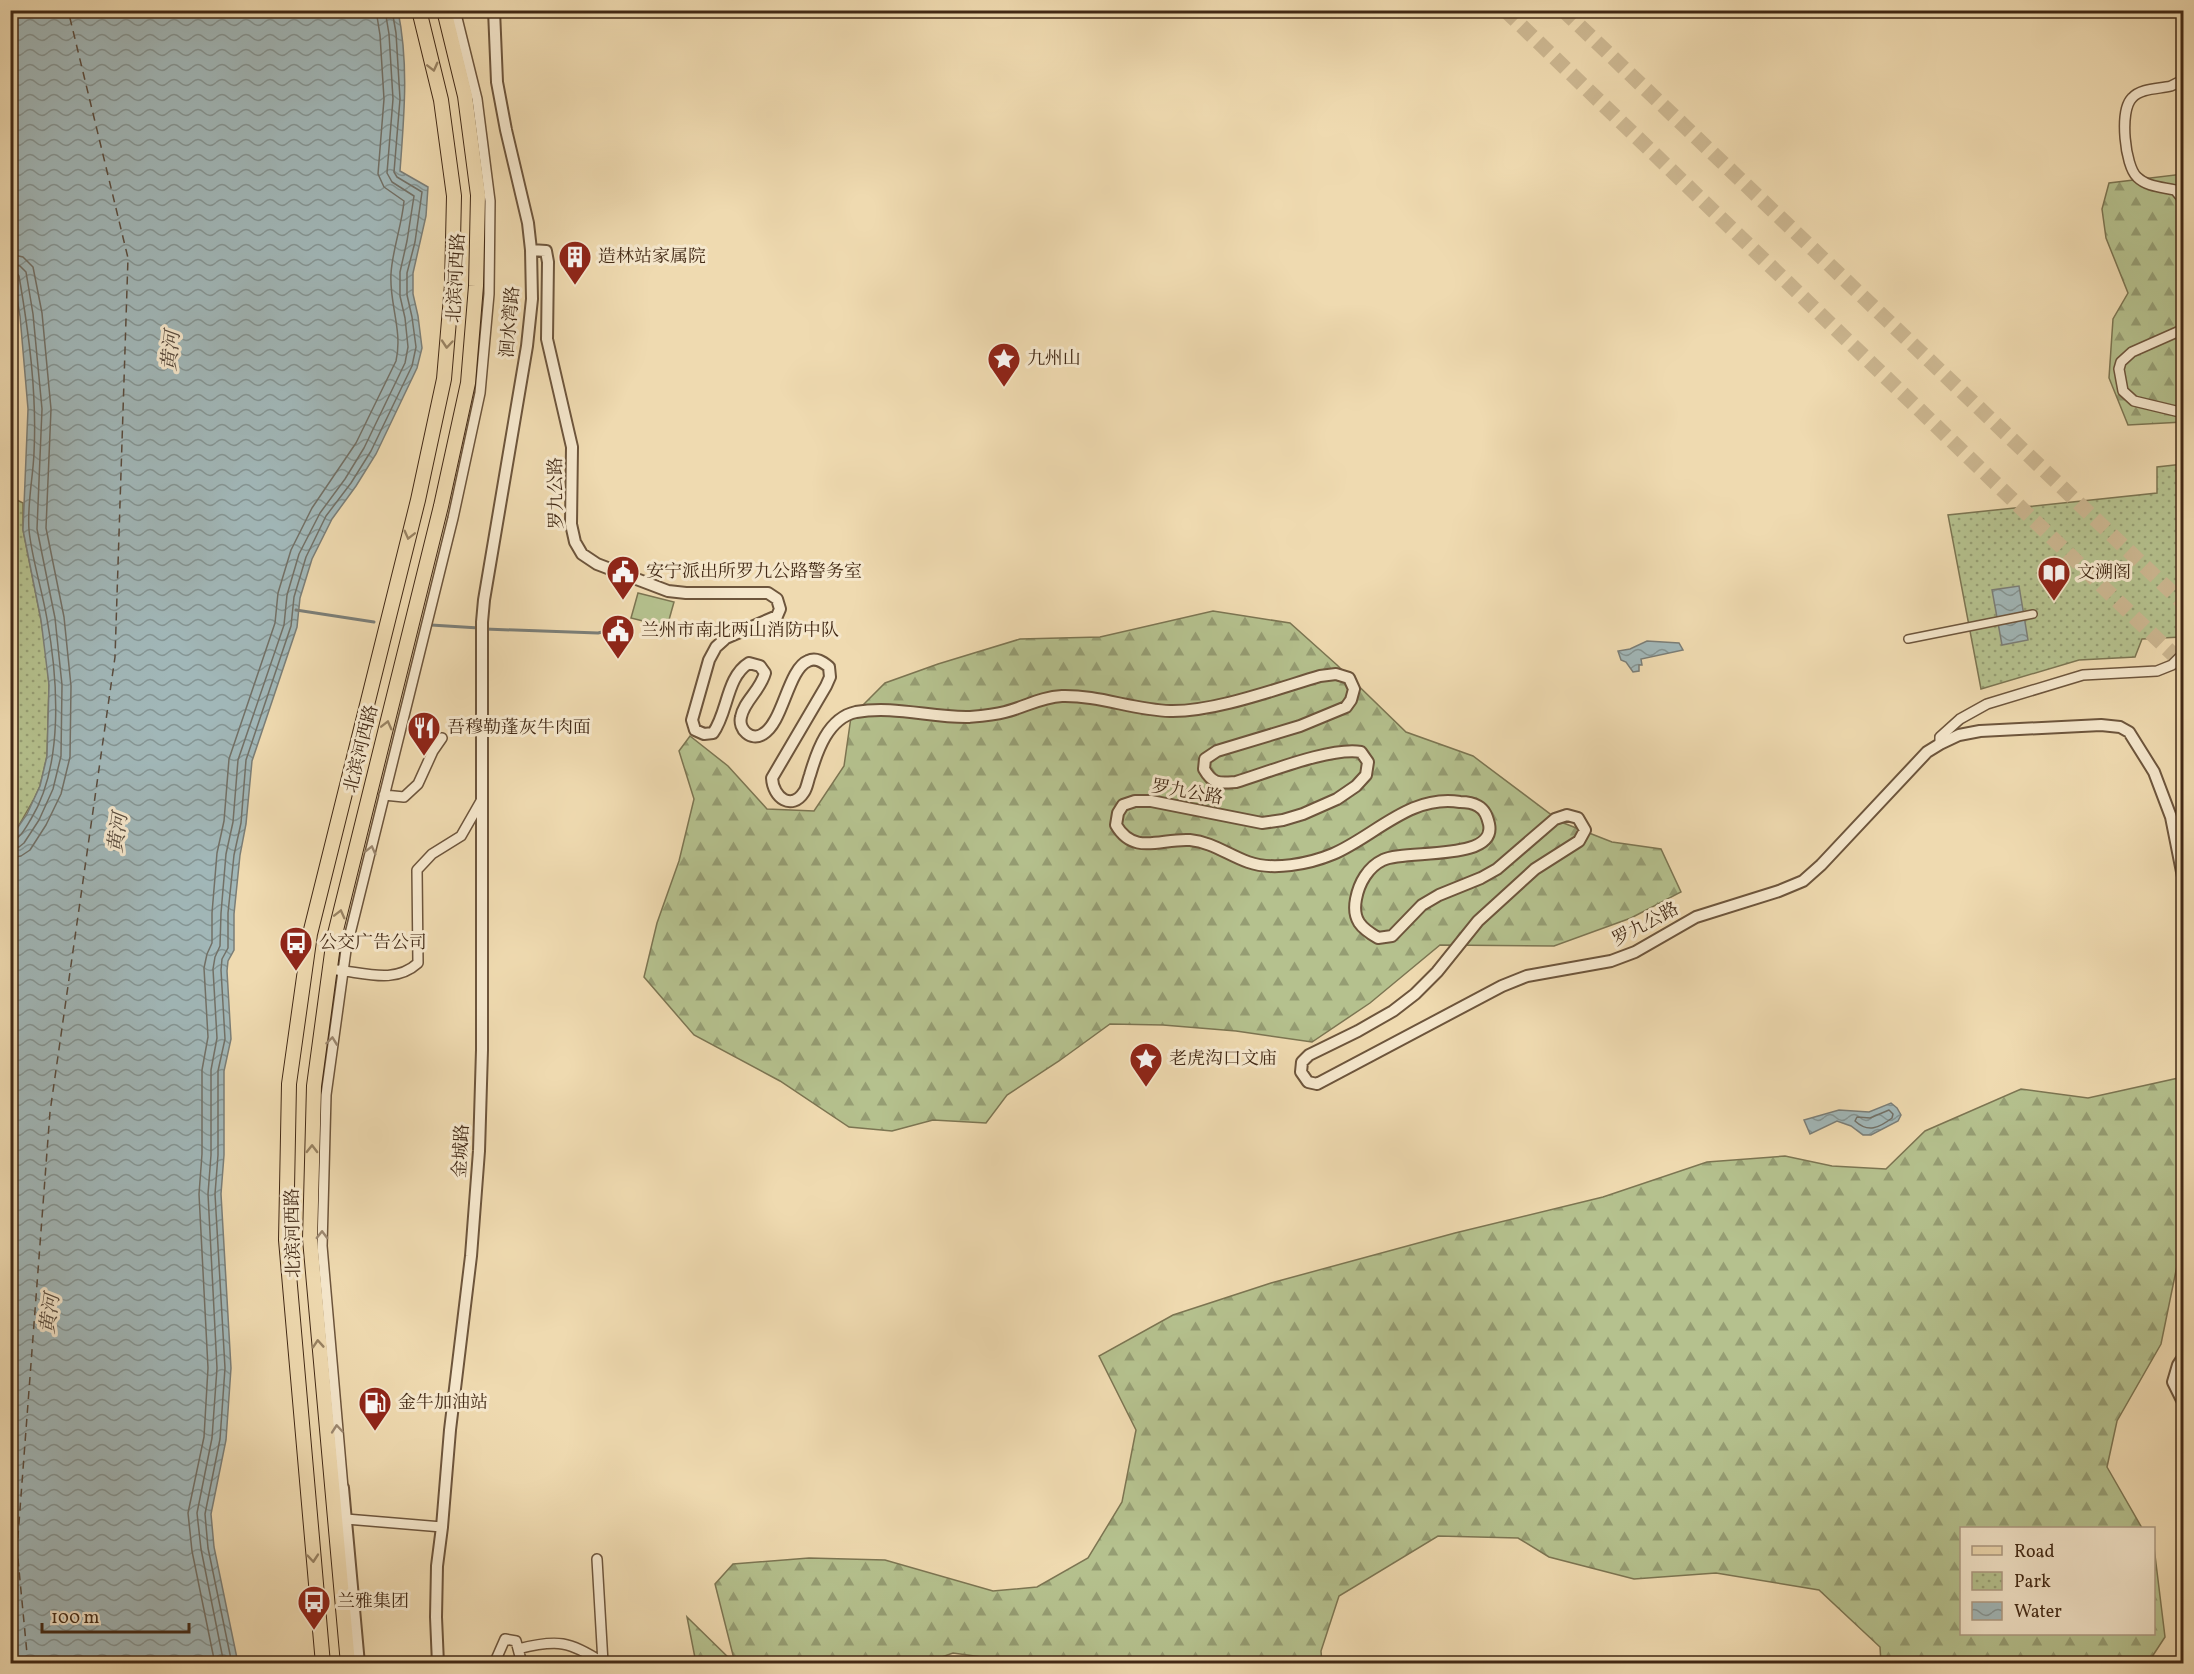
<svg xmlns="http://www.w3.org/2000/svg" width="2194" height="1674" font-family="Vollkorn,'Noto Serif SC',serif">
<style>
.grass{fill:#b5c18e;stroke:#7c7552;stroke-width:1.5}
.forest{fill:url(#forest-firs);stroke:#7c7552;stroke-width:1.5}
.park{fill:url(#park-dots);stroke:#7c7552;stroke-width:1.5}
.water{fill:url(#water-waves);stroke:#7b7e77;stroke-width:1.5}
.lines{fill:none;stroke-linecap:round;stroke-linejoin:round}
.shore{stroke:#727066;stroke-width:1.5}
.stream{stroke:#7b7e77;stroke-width:3}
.ferry{stroke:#5a4c3e;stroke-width:1.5;stroke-dasharray:8 6;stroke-linecap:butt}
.trunk-tunnel{stroke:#ccb791;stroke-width:15;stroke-dasharray:15 8;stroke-linecap:butt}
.pedestrian-casing{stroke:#6d553c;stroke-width:10}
.minor-casing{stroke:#6d553c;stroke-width:12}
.tertiary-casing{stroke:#6d553c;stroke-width:14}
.primary-casing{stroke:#422915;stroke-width:16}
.pedestrian{stroke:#f5e7cc;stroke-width:7}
.minor{stroke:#f5e7cc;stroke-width:9}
.tertiary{stroke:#f5e7cc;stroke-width:10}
.primary{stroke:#efdab0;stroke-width:14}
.oneway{stroke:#988262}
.oneway2{stroke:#9c8870}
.labels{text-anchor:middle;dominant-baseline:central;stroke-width:6;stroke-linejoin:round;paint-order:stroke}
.poi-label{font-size:18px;fill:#422915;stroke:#f5e7cc;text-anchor:start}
.street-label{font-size:18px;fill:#422915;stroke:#f5e7cc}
.water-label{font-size:20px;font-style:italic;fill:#5a4c3e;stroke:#f5e7cc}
</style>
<defs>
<pattern id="forest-firs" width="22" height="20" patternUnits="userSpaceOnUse" patternTransform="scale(1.5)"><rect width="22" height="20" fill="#b5c18e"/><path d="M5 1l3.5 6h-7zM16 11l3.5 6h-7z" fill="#959d73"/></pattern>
<pattern id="park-dots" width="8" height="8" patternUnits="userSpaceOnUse" patternTransform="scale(1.5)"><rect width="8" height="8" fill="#b5c18e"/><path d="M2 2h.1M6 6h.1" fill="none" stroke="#959d73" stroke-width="1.8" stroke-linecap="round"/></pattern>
<pattern id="water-waves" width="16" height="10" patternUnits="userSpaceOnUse" patternTransform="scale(1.5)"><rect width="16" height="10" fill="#a1b7b8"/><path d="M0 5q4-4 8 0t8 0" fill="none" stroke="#859594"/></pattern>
</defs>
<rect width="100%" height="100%" fill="#efdab0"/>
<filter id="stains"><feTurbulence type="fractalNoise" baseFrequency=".00333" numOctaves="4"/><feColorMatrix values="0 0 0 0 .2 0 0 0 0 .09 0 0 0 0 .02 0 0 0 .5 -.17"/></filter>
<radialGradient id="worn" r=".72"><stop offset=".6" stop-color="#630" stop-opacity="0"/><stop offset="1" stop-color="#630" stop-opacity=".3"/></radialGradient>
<path class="grass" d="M638 593 674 602 667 627 631 618Z"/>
<path class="forest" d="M2183 174V422L2128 425 2109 378 2113 319 2128 293 2106 238 2102 209 2109 183Z
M1213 611 1290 623 1337 665 1406 732 1473 756 1561 822 1612 842 1661 849 1681 892 1631 918 1554 946 1440 945 1370 1003 1312 1042 1236 1031 1163 1025 1110 1024 1059 1061 1007 1095 986 1123 933 1120 892 1131 849 1127 780 1081 694 1035 644 977 657 923 679 861 694 799 679 751 690 736 728 766 767 809 814 811 844 766 851 717 885 683 938 664 1020 639 1100 637Z
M2183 1077V1244L2178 1261 2161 1344 2117 1421 2107 1467 2142 1528H1962V1634H2154V1547L2165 1637 2148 1663H1881L1880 1647 1819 1590 1716 1573 1634 1579 1549 1557 1518 1538 1438 1536 1339 1596 1321 1651 1322 1663 1032 1664 953 1653 925 1663H735L715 1584 733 1564 809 1558 885 1560 993 1591 1037 1587 1088 1558 1122 1502 1136 1430 1099 1356 1173 1315 1271 1283 1455 1233 1603 1197 1707 1162 1785 1156 1832 1166 1886 1169 1925 1131 2021 1089 2088 1098Z
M687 1617 734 1663H696Z"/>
<path class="park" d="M2183 464V634L2181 637 2142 639 2135 657 2079 660 1981 689 1948 515 2157 493V467Z
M11 497 23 503V530L41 620 47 660 49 685 47 756 40 786 34 799 11 839Z"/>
<path class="water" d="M11 10 398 11C409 64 404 117 400 171L428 187 426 216 413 273V294L418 316 422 348 417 368 376 454 356 486 332 519 312 559 300 598 297 627 252 761 246 824 240 855 234 914V950L228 961 227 971 231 1039 224 1071V1155L221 1194 231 1368 226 1440 211 1514 214 1547 238 1663H11L10 839 27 814 40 786 47 756 49 685 41 620 23 530 28 409 20 316 10 258Z
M2019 586 2028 640 2002 645 1992 590Z
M1647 641 1679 643 1683 650 1641 659 1642 665H1639V671L1633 672 1626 662 1621 660 1618 651 1630 649Z
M1891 1103 1897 1108 1901 1115 1898 1121 1871 1135H1863L1851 1126 1837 1121 1810 1134 1804 1120 1839 1110 1869 1112Z"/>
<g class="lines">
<path class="shore" d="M10 254 23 257 33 267 42 313 51 409 46 528 64 617 71 686 70 757 61 794 46 825 30 850 21 856 10 858
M10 263 20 266 26 272 33 314 42 409 37 529 55 618 62 685 61 756 53 789 39 820 24 843 19 847 10 849
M10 271 16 272 19 276C29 334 37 394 34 453 33 478 27 504 29 530 32 560 42 589 47 619 58 679 64 765 31 819 26 827 20 840 10 841
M1889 1110 1893 1114 1892 1118C1879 1128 1868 1133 1855 1121L1857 1117 1870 1118Z
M215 1664 192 1551 188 1513 204 1437 208 1368 199 1194 202 1154V1070L208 1037 204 968 207 954 212 943V913L217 853 224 821 229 759 275 623 278 593 291 550 312 508 356 443 396 361C403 331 389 303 391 274 392 251 402 225 404 201L384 187 378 174 384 99 380 35 376 10
M224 1664 201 1549 197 1513 212 1438 217 1368 208 1194 211 1155V1070L217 1038 213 969 215 957 220 946 221 913 226 854 233 822 238 760 284 625 287 595 299 554 320 513 345 479 364 448 405 363 408 347 405 318 400 296V272L407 241 414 196 392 182 387 173 393 99 389 34 385 10
M232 1664 208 1548 205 1514 220 1439 225 1368 215 1194 218 1155V1071L225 1039 221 970 222 959 228 948V913L234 855 241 823 246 760 291 626 294 597 306 557 326 516 351 483 371 451 412 366 416 347 412 317 407 295V273L415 242 422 192 397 177 394 172 400 99 396 33 392 10"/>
<path class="stream" d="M296 610 374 622
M431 625 479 628
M485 629 598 633 618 628"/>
<path class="ferry" d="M28 1664 17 1549 50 1112 115 657 128 258 68 10"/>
<path class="trunk-tunnel" d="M1505 10 2184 665
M1563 10 2184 604"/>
<g class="pedestrian-casing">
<path id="pedestrian" d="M1908 639 2033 614"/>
</g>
<g class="minor-casing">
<path id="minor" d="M2184 80C2179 82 2175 84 2171 86 2159 89 2141 88 2132 98 2119 111 2125 166 2137 177 2147 187 2162 187 2175 190L2184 201
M2184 329 2132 352 2121 362 2119 369 2123 391 2134 401 2184 413
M1940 744V737L1960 719 1987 704 2083 675 2157 671 2172 665 2184 653
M384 795 404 797 418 784 433 751 442 738
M337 970C366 973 395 984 418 963L417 870 432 854 461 836 481 801
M343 1488 322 1246 326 1095 346 950 453 518 480 393 489 294 490 201 477 99 455 10
M346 1519 442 1527
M518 1649C557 1639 570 1641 603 1663L597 1559
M494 1664 505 1639 516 1641 522 1664"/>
</g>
<g class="tertiary-casing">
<path id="tertiary" d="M531 250 546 251 548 262 547 339 572 447 571 524 575 542 582 554 597 564 668 591 686 593H768L777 599 780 609 777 616 726 638 716 647 709 660 692 720 695 730 704 734 713 733C728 713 726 677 749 663L760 666 765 673C760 691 744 701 741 717 738 729 751 742 763 734 783 723 788 669 808 661 816 657 823 662 829 667L830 677 826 686 772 778C773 798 792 811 804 792 807 788 808 780 810 775 817 751 828 718 856 712 894 705 932 718 969 717 981 716 994 715 1005 712 1025 707 1041 697 1062 696 1098 695 1134 710 1170 711 1214 712 1276 689 1320 676L1336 674 1349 678 1354 689 1351 700 1346 707 1300 726 1217 751 1205 759 1204 769C1213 785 1220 783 1236 782 1269 772 1330 747 1361 752L1368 762 1366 775 1356 786 1337 799 1303 814 1283 820 1262 823 1151 801H1135L1123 805 1118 813 1116 825C1134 856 1161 838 1190 840 1212 842 1228 855 1248 862 1273 871 1309 864 1333 854 1375 836 1410 794 1460 802 1465 802 1473 803 1478 806 1485 810 1487 816 1489 824 1497 862 1404 849 1383 860 1368 867 1359 883 1356 899 1352 920 1361 928 1378 938L1392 936 1422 905 1439 895 1481 878 1497 869 1555 819 1567 815 1578 818 1585 830 1579 841 1535 869 1478 921 1437 972 1415 994 1393 1011 1358 1031 1309 1055 1302 1062 1301 1072 1308 1082 1317 1084 1502 986 1527 976 1611 961 1635 952 1696 917 1779 891 1803 881 1821 865 1927 752 1940 744 1959 735 1980 731 2101 725 2120 727 2129 732 2154 772 2171 817 2184 882
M2184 1356 2178 1365 2173 1382 2184 1404
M343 1488 359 1664
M438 1664 436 1617 437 1566 442 1527 450 1430 471 1256 479 1151 482 1050V622L484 600 527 346 532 299 531 250 528 223 506 130 497 82 494 10"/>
</g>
<g class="primary-casing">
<path id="primary" d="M323 1664 286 1240 289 1084 310 934 418 500 444 379 452 285 454 196 441 100 419 10
M348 1664 310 1239 314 1086 334 938 441 506 468 383 476 286 478 195 465 96 444 10"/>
</g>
<use href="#pedestrian" class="pedestrian"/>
<use href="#minor" class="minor"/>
<use href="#tertiary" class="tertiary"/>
<use href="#primary" class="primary"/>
</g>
<defs><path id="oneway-chevron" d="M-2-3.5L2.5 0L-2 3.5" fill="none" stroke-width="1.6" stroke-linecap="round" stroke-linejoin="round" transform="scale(1.5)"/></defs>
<g class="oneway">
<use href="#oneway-chevron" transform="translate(433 67) rotate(76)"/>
<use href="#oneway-chevron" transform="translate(447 344) rotate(95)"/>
<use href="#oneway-chevron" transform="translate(409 535) rotate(104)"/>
<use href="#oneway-chevron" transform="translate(387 725) rotate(-76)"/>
<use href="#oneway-chevron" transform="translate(340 914) rotate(-76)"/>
<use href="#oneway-chevron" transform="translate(312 1149) rotate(-89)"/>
<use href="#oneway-chevron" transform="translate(318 1344) rotate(-94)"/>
<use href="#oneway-chevron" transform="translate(313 1558) rotate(85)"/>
</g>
<g class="oneway2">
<use href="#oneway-chevron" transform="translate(371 850) rotate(-76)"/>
<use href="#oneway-chevron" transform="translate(332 1041) rotate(-83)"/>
<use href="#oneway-chevron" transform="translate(322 1235) rotate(-89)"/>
<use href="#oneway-chevron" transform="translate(337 1429) rotate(-95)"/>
</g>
<defs>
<g id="building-pin" transform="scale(1.725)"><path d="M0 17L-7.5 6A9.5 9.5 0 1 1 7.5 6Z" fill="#8f2418" stroke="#f5e7cc"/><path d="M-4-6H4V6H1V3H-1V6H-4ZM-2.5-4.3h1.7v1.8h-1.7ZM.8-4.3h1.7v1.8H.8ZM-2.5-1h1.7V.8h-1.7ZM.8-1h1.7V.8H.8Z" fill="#fff"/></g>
<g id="sight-pin" transform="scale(1.725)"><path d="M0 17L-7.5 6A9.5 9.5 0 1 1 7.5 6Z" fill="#8f2418" stroke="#f5e7cc"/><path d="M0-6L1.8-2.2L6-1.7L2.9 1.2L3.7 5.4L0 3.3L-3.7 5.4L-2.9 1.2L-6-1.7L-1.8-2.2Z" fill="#fff"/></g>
<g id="civic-pin" transform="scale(1.725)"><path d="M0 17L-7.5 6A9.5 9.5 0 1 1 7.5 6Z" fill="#8f2418" stroke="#f5e7cc"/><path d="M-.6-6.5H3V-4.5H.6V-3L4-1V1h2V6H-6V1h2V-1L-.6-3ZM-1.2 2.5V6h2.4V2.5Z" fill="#fff"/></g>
<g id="library-pin" transform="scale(1.725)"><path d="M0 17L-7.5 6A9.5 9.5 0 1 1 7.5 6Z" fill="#8f2418" stroke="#f5e7cc"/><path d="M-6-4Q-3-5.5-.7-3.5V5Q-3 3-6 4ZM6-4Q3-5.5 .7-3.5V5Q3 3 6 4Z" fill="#fff"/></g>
<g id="restaurant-pin" transform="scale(1.725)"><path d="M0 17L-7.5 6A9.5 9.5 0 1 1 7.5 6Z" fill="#8f2418" stroke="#f5e7cc"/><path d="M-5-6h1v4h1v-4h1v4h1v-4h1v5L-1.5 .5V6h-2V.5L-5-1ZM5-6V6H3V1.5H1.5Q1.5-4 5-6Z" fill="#fff"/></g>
<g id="bus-pin" transform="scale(1.725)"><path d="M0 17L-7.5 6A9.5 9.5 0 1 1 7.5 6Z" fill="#8f2418" stroke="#f5e7cc"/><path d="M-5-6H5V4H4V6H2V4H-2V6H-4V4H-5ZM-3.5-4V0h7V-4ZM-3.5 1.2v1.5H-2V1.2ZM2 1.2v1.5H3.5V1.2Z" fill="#fff"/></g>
<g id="fuel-pin" transform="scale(1.725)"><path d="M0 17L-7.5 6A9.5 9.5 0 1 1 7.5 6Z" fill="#8f2418" stroke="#f5e7cc"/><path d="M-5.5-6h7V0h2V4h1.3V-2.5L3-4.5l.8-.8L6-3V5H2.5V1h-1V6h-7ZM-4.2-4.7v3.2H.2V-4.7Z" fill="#fff"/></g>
</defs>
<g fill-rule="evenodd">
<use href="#building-pin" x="575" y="257"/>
<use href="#sight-pin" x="1004" y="359"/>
<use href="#civic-pin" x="623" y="572"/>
<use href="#library-pin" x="2054" y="573"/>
<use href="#civic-pin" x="618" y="631"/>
<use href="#restaurant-pin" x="424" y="728"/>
<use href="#bus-pin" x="296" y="943"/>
<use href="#sight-pin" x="1146" y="1059"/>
<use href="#fuel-pin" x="375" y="1403"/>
<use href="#bus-pin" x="314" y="1602"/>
</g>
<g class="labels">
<g class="poi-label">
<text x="598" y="257">造林站家属院</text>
<text x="1027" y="359">九州山</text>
<text x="646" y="572">安宁派出所罗九公路警务室</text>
<text x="2077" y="573">文溯阁</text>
<text x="641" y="631">兰州市南北两山消防中队</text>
<text x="447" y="728">吾穆勒蓬灰牛肉面</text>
<text x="319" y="943">公交广告公司</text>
<text x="1169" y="1059">老虎沟口文庙</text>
<text x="398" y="1403">金牛加油站</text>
<text x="337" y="1602">兰雅集团</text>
</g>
<g class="street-label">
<text transform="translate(457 278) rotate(-87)">北滨河西路</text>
<text transform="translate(511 322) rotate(-85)">洄水湾路</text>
<text transform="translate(557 493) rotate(-91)">罗九公路</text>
<text transform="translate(362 749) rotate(-76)">北滨河西路</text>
<text transform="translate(1187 793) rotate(10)">罗九公路</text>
<text transform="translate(1646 925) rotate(-28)">罗九公路</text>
<text transform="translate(462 1151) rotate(-87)">金城路</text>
<text transform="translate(294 1233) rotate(-91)">北滨河西路</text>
</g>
<g class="water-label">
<text transform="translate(172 351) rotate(-84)">黄河</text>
<text transform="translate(119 833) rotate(-82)">黄河</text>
<text transform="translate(51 1314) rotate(-82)">黄河</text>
</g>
</g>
<rect width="2194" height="1674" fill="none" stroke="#efdab0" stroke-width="36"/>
<rect x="12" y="12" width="2170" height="1650" fill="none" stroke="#422915" stroke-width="3"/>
<rect x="18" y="18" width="2158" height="1638" fill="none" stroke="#422915" stroke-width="1.5"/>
<rect x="1960" y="1527" width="195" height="108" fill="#f5e7cc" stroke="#ad9b83" stroke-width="1.5"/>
<rect x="1972" y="1546" width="30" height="9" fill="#efdab0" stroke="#ad9b83" stroke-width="1.5"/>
<text x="2014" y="1557" font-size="18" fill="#422915">Road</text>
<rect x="1972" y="1572" width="30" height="18" fill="url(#park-dots)" stroke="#ad9b83" stroke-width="1.5"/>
<text x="2014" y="1587" font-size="18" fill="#422915">Park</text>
<rect x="1972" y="1602" width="30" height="18" fill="url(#water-waves)" stroke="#ad9b83" stroke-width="1.5"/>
<text x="2014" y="1617" font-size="18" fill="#422915">Water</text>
<path d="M42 1623v9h147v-9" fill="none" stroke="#422915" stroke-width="3"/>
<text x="51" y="1623" font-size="18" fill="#422915" stroke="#f5e7cc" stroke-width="4.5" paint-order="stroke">100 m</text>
<rect width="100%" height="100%" filter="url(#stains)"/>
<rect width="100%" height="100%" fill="url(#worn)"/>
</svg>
